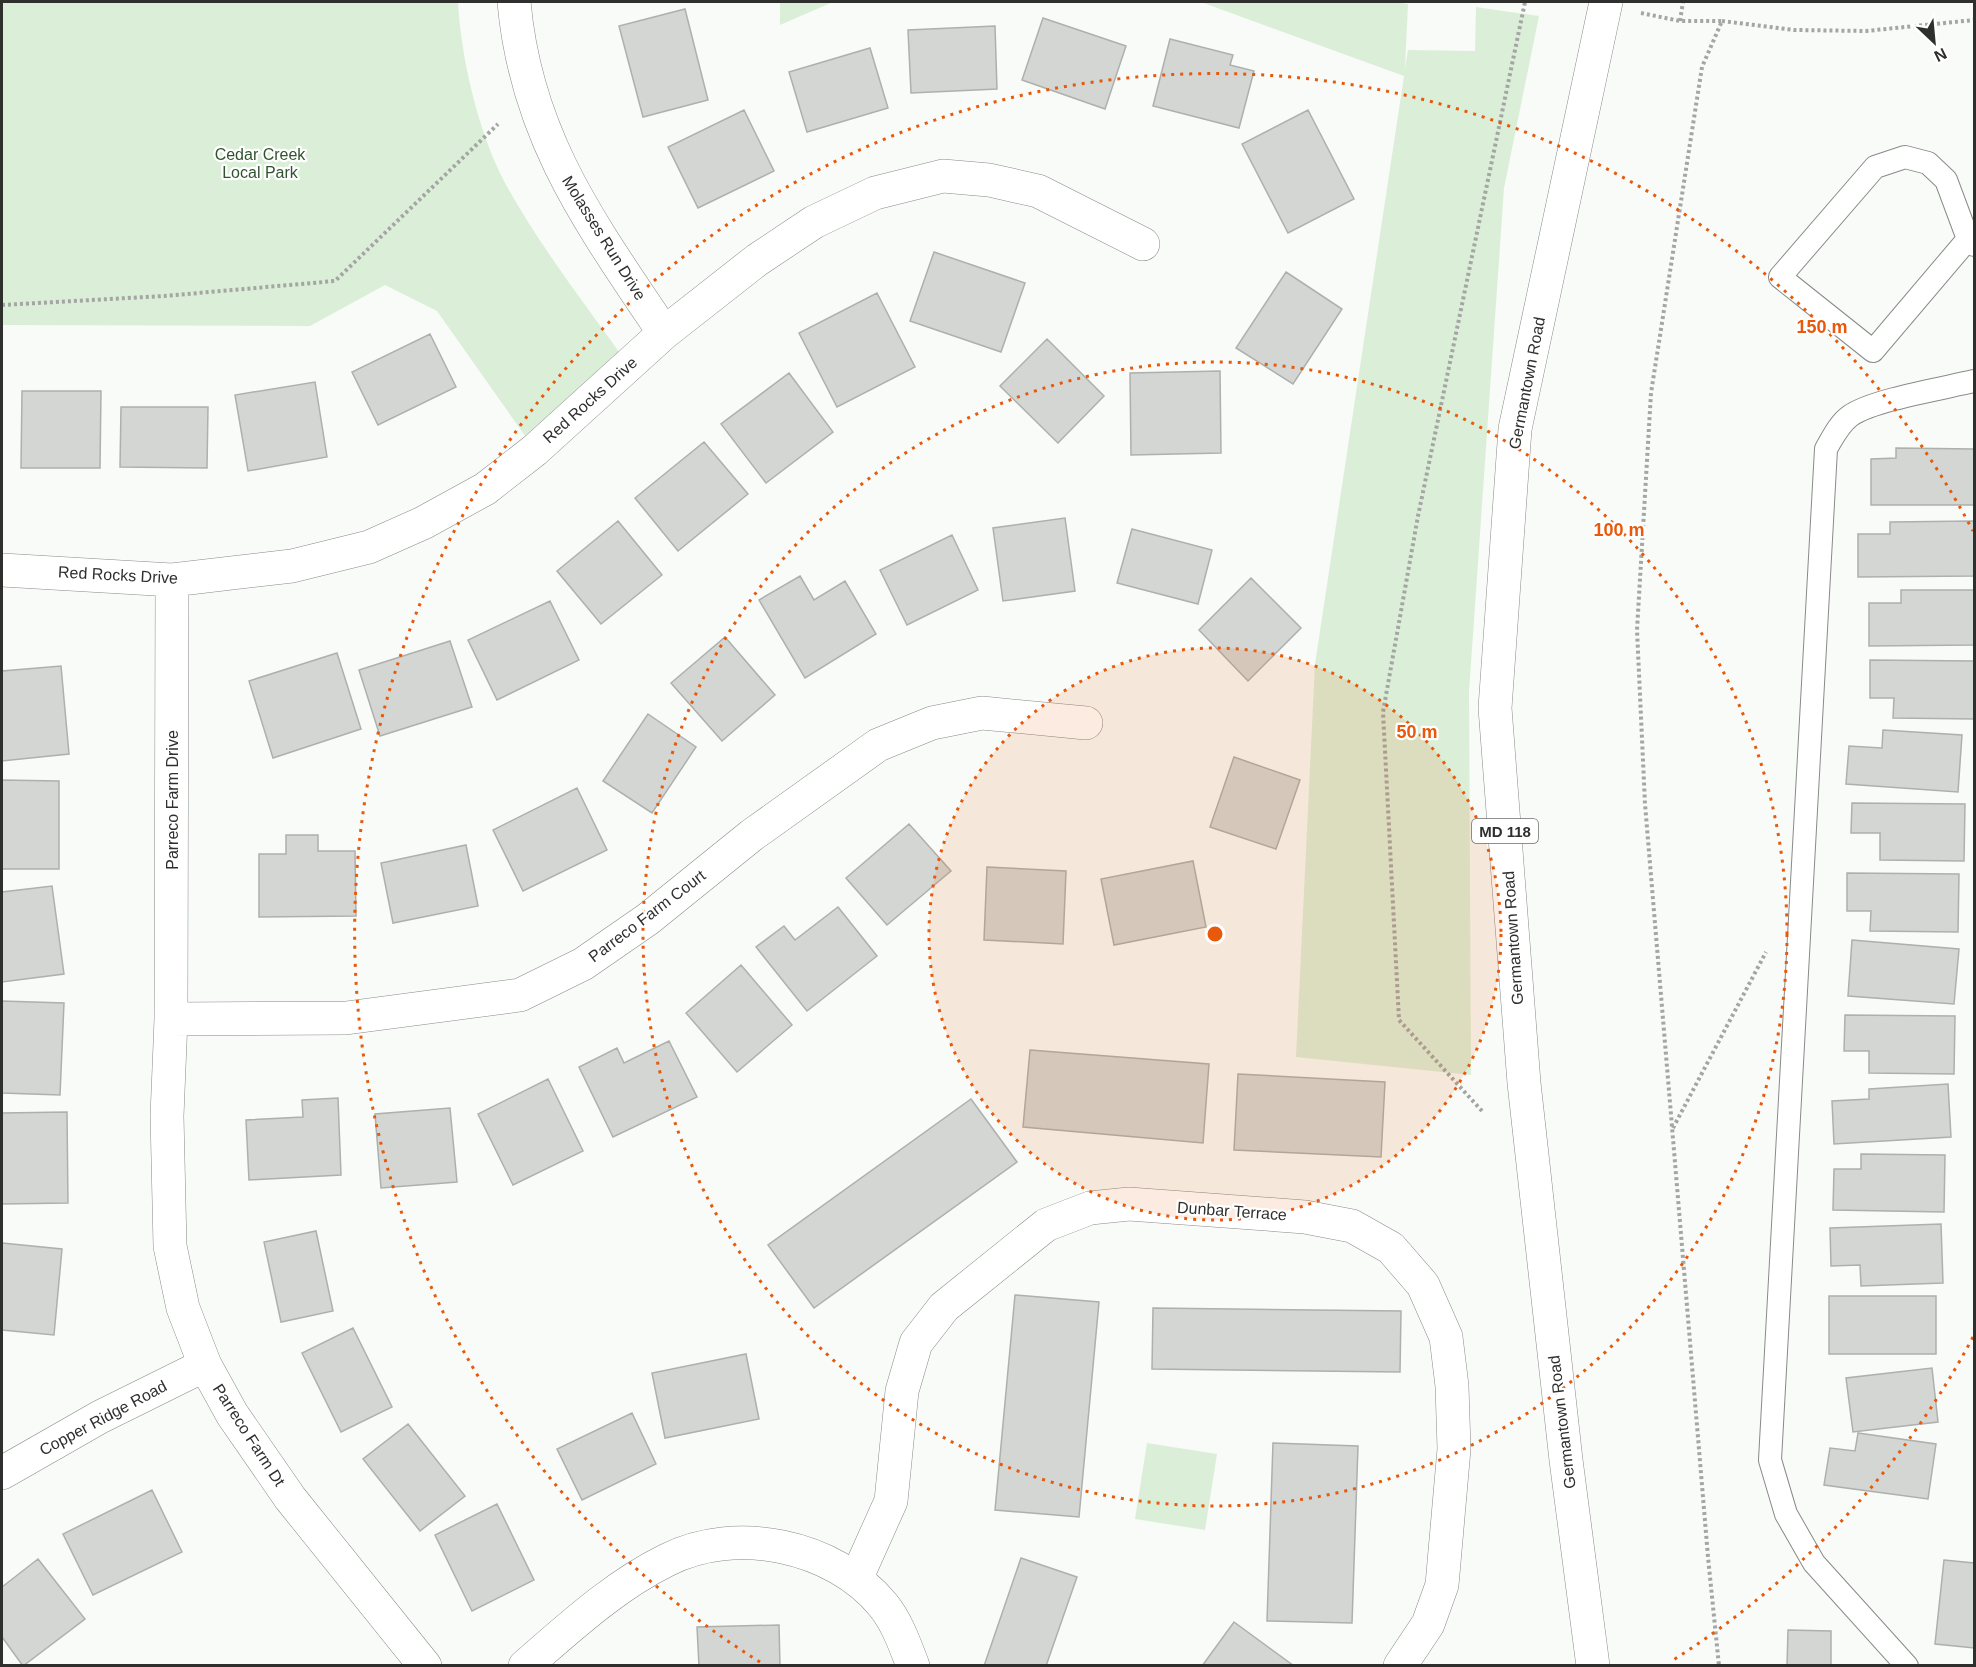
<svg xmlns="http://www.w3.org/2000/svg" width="1976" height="1667" font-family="Helvetica,sans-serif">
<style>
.green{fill:#dbefd8}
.building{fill:#d3d6d3;stroke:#adb0ad;stroke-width:1.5}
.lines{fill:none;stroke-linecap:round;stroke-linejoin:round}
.lane-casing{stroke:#888b88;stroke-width:24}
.street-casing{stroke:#888b88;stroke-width:34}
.primary-casing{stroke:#888b88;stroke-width:34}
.path{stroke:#a4a6a3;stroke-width:4;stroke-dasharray:3 3;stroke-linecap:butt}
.lane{stroke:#fff;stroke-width:22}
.street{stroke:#fff;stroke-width:33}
.primary{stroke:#fff;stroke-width:33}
.ring{fill:none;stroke:#e8590c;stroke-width:3;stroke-dasharray:3 6}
.labels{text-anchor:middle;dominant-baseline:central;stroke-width:4.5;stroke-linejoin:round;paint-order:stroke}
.shield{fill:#fff;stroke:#6d6e6d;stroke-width:1.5}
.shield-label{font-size:15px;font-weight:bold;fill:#2f302e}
.park-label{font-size:16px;fill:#32532f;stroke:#fff}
.street-label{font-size:16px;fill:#2f302e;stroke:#fff}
.centre{fill:#e8590c;stroke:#fff;stroke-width:3}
.ring-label{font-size:18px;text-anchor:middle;font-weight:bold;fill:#e8590c;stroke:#fff;stroke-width:4.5;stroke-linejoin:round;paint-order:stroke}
</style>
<rect width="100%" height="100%" fill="#f8fbf7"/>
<path class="green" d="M2 2H458C461 58 478 131 504 181 539 246 587 306 629 366L535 450 437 311 385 285 310 326 2 325Z
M780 2H833L780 25Z
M1201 2H1394L1408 4 1405 68 1408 50 1475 51 1476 7 1539 16 1504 188 1469 692 1471 1075 1296 1057 1315 664 1404 76Z
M1147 1443 1217 1454 1205 1530 1135 1519Z"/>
<path class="building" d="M685 9 708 100 643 117 619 26Z
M1043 18 1126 46 1105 109 1022 80Z
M995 26 997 89 911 93 908 30Z
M1170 39 1233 55 1230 65 1254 71 1239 128 1153 106Z
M870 48 888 108 807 132 789 72Z
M744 110 774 171 698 208 668 147Z
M1308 110 1354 199 1288 233 1242 144Z
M934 252 1025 283 1001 352 910 321Z
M1286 272 1342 309 1293 384 1236 348Z
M877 293 915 367 837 407 799 333Z
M430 334 456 387 378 425 352 372Z
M1047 339 1104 396 1058 443 1000 386Z
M1220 371 1221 453 1131 455 1130 373Z
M789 373 833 432 766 483 721 424Z
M315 382 327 457 248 471 235 395Z
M22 391H101L100 468H21Z
M121 407H208L207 468 120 467Z
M704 442 748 494 678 551 635 498Z
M1896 448 1974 449V505H1871V459L1896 458Z
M1065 518 1075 591 1003 601 993 528Z
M618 521 662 575 601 624 557 571Z
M1974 521V576L1858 577V534H1890V522Z
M1132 529 1212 550 1198 604 1117 583Z
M952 535 978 590 907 625 880 570Z
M800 576 814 600 845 581 876 634 805 678 759 600Z
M1251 578 1301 628 1248 681 1199 630Z
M1901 590H1974V645L1869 646V603H1901Z
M550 601 579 660 497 700 468 640Z
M725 637 775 695 722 741 671 683Z
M450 641 472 707 380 736 359 670Z
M337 653 361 729 273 758 249 681Z
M1870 660 1974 661V719L1893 718 1894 698H1870Z
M61 666 69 754 2 761V671Z
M648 714 696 747 652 813 603 781Z
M1883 730 1962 735 1958 792 1846 784 1849 746 1882 748Z
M1234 757 1300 780 1276 849 1210 827Z
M2 780 59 781V869H2Z
M577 788 607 850 523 891 493 830Z
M1852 803 1965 804 1964 861 1880 860V833H1851Z
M909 824 951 871 887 925 846 878Z
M286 835H318V851H355L356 916 259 917V854H286Z
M466 845 478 906 393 923 381 863Z
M1193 861 1206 927 1114 945 1101 879Z
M987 867 1066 871 1063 944 984 940Z
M1847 873 1959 874 1958 932 1870 931 1871 911H1847Z
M52 886 64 974 2 982V892Z
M838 907 877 956 807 1011 756 947 784 926 795 940Z
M1852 940 1959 949 1954 1004 1848 996Z
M741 965 792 1025 737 1072 686 1013Z
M2 1001 64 1003 60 1095 2 1093Z
M1845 1015 1955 1016 1954 1074 1869 1073V1051H1844Z
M669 1041 697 1097 613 1137 579 1067 617 1048 624 1063Z
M1030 1050 1209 1064 1203 1143 1023 1127Z
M1238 1074 1385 1082 1381 1157 1234 1150Z
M548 1079 583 1151 513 1185 478 1114Z
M1948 1084 1951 1137 1834 1144 1832 1101 1869 1099V1089Z
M338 1098 341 1175 249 1180 246 1120 303 1117 302 1100Z
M971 1099 1017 1162 814 1308 768 1245Z
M450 1108 457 1182 381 1188 375 1114Z
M67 1112 68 1203 2 1204V1113Z
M1861 1154 1945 1155 1944 1212 1833 1210 1834 1169H1861Z
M1941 1224 1943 1283 1861 1286 1860 1265 1831 1266 1830 1228Z
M316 1231 333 1311 281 1322 264 1242Z
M2 1243 62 1249 54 1335 2 1330Z
M1015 1295 1099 1302 1079 1517 995 1510Z
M1829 1296H1936V1354H1829Z
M1153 1308 1401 1311 1400 1372 1152 1369Z
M353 1328 392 1407 341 1432 302 1353Z
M746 1354 759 1419 665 1438 652 1373Z
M1932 1368 1938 1422 1853 1432 1846 1378Z
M632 1413 656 1464 582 1500 557 1449Z
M408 1424 465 1496 420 1531 363 1459Z
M1858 1433 1936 1444 1928 1499 1824 1485 1830 1448 1855 1451Z
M1273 1443 1358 1446 1352 1623 1267 1621Z
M152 1490 182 1552 93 1595 63 1534Z
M497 1504 534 1580 472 1611 435 1535Z
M1021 1558 1077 1577 1046 1666H984Z
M38 1559 85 1619 23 1666 2 1637V1587Z
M1944 1560 1974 1563V1648L1935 1644Z
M1234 1622 1294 1666H1202Z
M779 1625 780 1666H699L697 1627Z
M1788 1630 1831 1631V1666H1787Z"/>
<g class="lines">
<g class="lane-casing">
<path id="lane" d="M1968 239 1873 351 1780 277 1875 167 1905 157 1928 163 1946 180 1968 239 1974 245
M1907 1666 1814 1563 1786 1514 1770 1460 1826 449C1833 437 1839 424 1850 416 1872 400 1945 388 1974 381"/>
</g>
<g class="street-casing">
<path id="street" d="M514 2C526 137 591 224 664 333
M2 570 172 580 292 566 369 547 423 523 485 489 535 450 664 333 757 260 814 222 875 193 943 176 989 180 1038 191 1143 244
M172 580 171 1019 167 1116 170 1246 183 1308 205 1365 232 1414 290 1498 425 1666
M171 1019 346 1018 520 995 583 964 648 919 752 835 878 745 932 723 982 713 1086 723
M2 1473 100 1417 205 1365
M856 1579 891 1501 902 1391 916 1343 944 1307 1046 1225 1090 1208 1129 1204 1305 1217 1352 1226 1391 1248 1423 1285 1446 1337 1452 1386 1454 1449 1442 1585 1428 1624 1400 1666
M525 1666C569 1628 614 1586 667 1560 735 1525 834 1545 883 1605 897 1622 905 1645 913 1666"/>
</g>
<g class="primary-casing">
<path id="primary" d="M1593 1666 1566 1460 1524 1083 1495 708 1515 429 1606 2"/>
</g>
<path class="path" d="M1641 13 1680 21H1722L1702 67 1651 393 1637 630 1645 804 1708 1557 1719 1666
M1680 21 1683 2
M1722 21 1794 30 1866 31 1974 20
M2 305 164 296 335 281 498 124
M1482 1111 1399 1020 1383 712 1418 516 1525 2
M1673 1128 1766 952"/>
<use href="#lane" class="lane"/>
<use href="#street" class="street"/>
<use href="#primary" class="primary"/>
</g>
<circle cx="1215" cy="934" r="286" fill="#e8590c" fill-opacity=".12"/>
<g class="ring">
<circle cx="1215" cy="934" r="286"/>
<circle cx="1215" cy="934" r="572"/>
<path d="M1973 1337A859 859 0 0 1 1670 1662M760 1662A859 859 0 1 1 1973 531"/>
</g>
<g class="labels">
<rect class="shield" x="1472" y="819" width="66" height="24" rx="4.5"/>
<g class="shield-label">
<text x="1505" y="831">MD 118</text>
</g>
<g class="park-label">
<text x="260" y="154">Cedar Creek<tspan x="260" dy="18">Local Park</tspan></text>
</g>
<g class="street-label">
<text transform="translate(604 238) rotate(58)">Molasses Run Drive</text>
<text transform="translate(1527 383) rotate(-79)">Germantown Road</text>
<text transform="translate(590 400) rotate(-42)">Red Rocks Drive</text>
<text transform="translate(118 575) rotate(3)">Red Rocks Drive</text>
<text transform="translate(172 800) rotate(-90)">Parreco Farm Drive</text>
<text transform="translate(647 916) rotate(-37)">Parreco Farm Court</text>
<text transform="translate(1513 938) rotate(-94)">Germantown Road</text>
<text transform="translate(1232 1211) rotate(4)">Dunbar Terrace</text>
<text transform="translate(103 1418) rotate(-28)">Copper Ridge Road</text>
<text transform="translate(1562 1422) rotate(-97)">Germantown Road</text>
<text transform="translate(249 1435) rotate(57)">Parreco Farm Dt</text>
</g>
</g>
<circle cx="1215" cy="934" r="9" class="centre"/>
<g class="ring-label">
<text x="1822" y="333">150 m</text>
<text x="1619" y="536">100 m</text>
<text x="1417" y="738">50 m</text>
</g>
<rect width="1976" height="1667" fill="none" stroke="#2f302e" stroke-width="6"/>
<g transform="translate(1934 42) rotate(154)" stroke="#ffffff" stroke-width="4.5" paint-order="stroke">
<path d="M0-4.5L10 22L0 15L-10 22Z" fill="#2f302e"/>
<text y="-9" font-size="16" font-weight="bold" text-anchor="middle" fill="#2f302e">N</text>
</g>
</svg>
